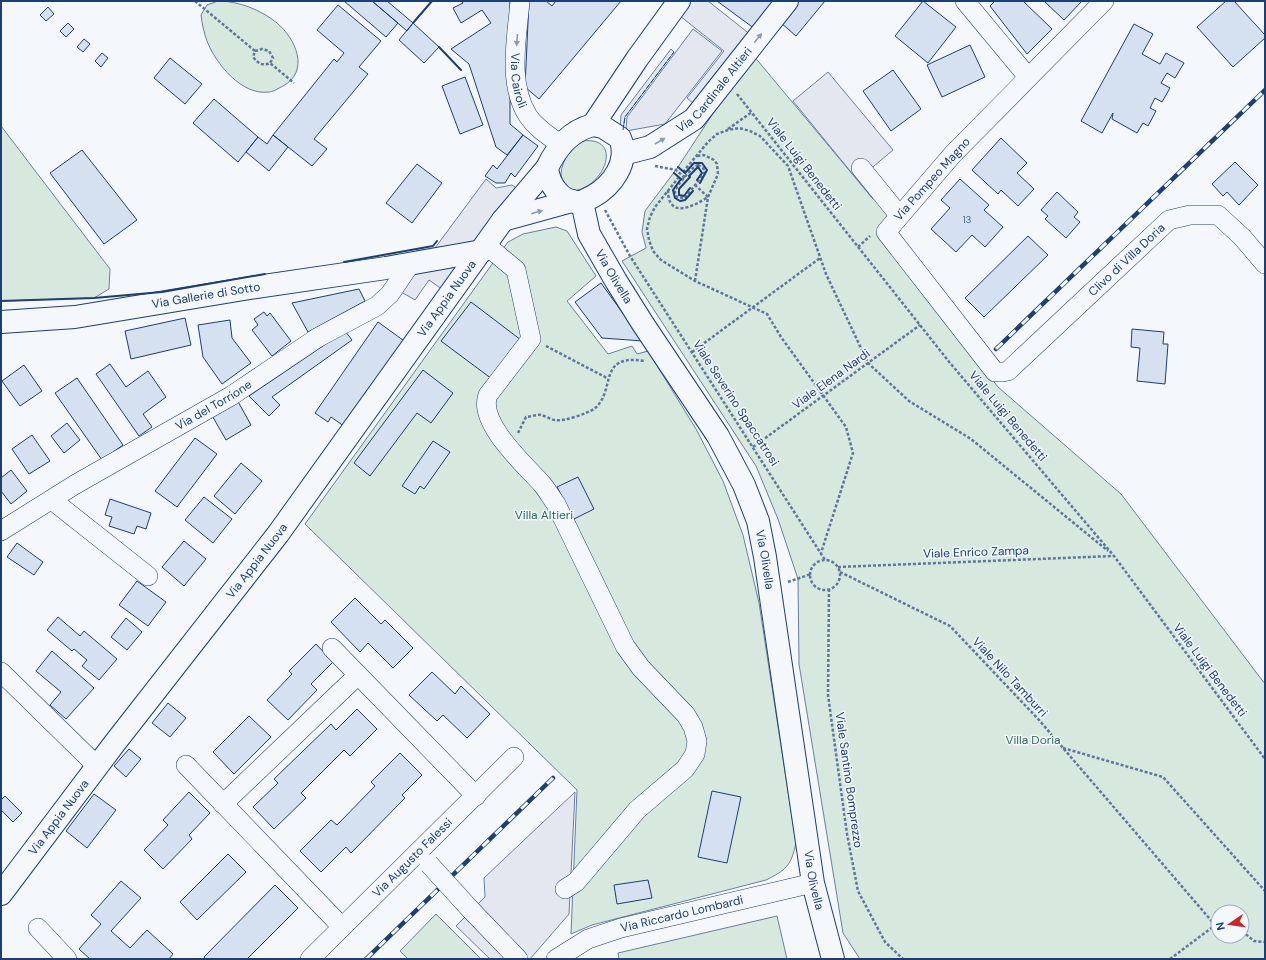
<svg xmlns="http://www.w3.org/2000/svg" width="1266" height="960" font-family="'DM Sans',sans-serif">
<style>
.green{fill:#d7e8df;stroke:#687fa3;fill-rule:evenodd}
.parking{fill:#e3e8f0;stroke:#687fa3}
.building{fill:#d5e0f0;stroke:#1d3f73}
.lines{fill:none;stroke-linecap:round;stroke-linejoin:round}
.minor-casing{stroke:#1d3f73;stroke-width:20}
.major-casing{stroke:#1d3f73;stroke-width:24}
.path{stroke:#5e769c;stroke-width:2.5;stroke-dasharray:3 2;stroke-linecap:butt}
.minor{stroke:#f4f7fb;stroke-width:19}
.major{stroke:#f4f7fb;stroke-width:22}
.rail-casing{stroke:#1d3f73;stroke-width:4.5}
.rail{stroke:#f4f7fb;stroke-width:3;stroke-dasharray:9;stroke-linecap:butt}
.minor-bridge-casing{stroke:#1d3f73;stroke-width:20;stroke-linecap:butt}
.minor-bridge{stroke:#f4f7fb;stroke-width:19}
.fence{stroke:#1d3f73;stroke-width:1;stroke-dasharray:5 2;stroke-linecap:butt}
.wall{stroke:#1d3f73;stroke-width:2}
.oneway{fill:#889bb7}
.labels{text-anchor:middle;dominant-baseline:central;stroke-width:3;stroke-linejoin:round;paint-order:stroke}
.number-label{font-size:10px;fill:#4b6792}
.street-label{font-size:12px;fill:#1d3f73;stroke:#f4f7fb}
.park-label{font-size:12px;fill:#2c6c60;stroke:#f4f7fb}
</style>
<rect width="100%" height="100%" fill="#f4f7fb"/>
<path class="green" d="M218 1C239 1 261 10 277 23 296 39 310 71 283 86 279 88 273 92 269 92 242 96 216 64 207 41 204 33 202 24 201 15L207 5Z
M753 55 873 199 875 198 893 218 879 234 998 387 1121 494 1265 684V959H860L843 933 799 664 798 579 778 519 756 466 622 261 646 248 642 232 645 211 678 167 731 86ZM1218 912H1242V936H1218Z
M1 126 110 269 109 289 94 298 1 301Z
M582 141C622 136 607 182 578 190 574 191 570 189 567 187 552 173 569 149 582 141Z
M556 227 567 231 596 276 567 301 608 354 632 346 637 354 648 351 696 429 723 481 743 535 759 603 796 843C791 866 786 870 766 880L592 925 571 934 577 790 305 524 508 242 523 234Z
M436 914 481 959H408L400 951Z
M777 916 787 959H619L618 953Z"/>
<path class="parking" d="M691 1H708L751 35 695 105 687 98 724 51 680 16Z
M693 29 722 51 665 124 626 131 627 117Z
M671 49 674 52 625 117 623 130H620L621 115Z
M828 72 893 150 868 171 885 192 873 199 793 101Z
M486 179 496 188 512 185 518 189 446 292 429 280 415 300 391 286 416 251 435 248Z
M575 792 569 914 530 959H490L456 926 485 897 484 878Z"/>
<path class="building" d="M344 1H372L398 23 386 37Z
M372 1H387L413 23 407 31Z
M462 1H510V124L523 135 507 155 496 147 469 64 451 49 491 23 482 10 461 23 453 8 463 3Z
M529 1H546L552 6 556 1H621L539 99 525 87Z
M717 1H776L755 29Z
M797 1H825L796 36 780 22Z
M923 1 956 27 928 63 895 36Z
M995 1H1023L1052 29 1027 54 990 6Z
M1044 1H1082L1064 20Z
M1226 1H1234L1265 35V38L1233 67 1197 27Z
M338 5 381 41 359 67 368 74 314 139 327 149 312 166 273 135 334 59 337 62 344 53 317 30Z
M48 7 54 14 46 21 40 15Z
M68 23 74 29 66 37 60 31Z
M413 23 439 47 424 63 399 40Z
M1134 24 1153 34 1142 54 1160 64 1166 53 1184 63 1175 78 1167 73 1161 83 1170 88 1162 102 1155 98 1150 108 1156 111 1148 126 1143 123 1137 133 1112 119 1113 113 1102 133 1081 121Z
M84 39 90 44 83 52 77 47Z
M970 45 985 77 942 97 927 65Z
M102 53 108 58 101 67 95 61Z
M170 58 202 84 185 104 154 78Z
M893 70 921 109 891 131 863 91Z
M465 77 483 125 460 134 442 86Z
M214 99 258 137 238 162 193 123Z
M273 135 288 147 269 171 246 152 258 137 267 144Z
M523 135 538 146 515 177 511 173 505 183H496L485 176 493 165 497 169Z
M1001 138 1027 163 1017 173 1034 189 1018 206 1001 190 998 194 972 170Z
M82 150 137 220 104 244 50 173Z
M1235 162 1258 185 1239 205 1227 192 1223 196 1212 184Z
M417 164 442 183 412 223 386 203Z
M960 179 989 205 984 210 1003 227 985 247 972 235 956 252 931 229 950 208 941 200Z
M1057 192 1078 212 1074 217 1080 222 1066 238 1045 219 1048 216 1041 210Z
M1028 236 1048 255 984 317 965 298Z
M601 283 643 341 602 338 575 302Z
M359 289 365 301 308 332 292 303Z
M471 302 521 340 492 379 441 341Z
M264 312 267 316 270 313 291 341 272 356 252 330 258 325 254 319Z
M185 318 191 345 131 359 125 331Z
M230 320 232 338 251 363 222 384 203 357 198 325Z
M378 322 407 343 348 429 331 417 328 422 315 413Z
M1132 329 1164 332 1163 344H1168L1165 384 1137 381 1140 348 1131 347Z
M345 331 352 340 272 397 280 405 269 416 249 396Z
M110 364 126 387 148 371 166 397 143 414 152 427 139 436 96 374Z
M24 365 42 391 20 406 2 381Z
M423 370 453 393 431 423 417 413 370 476 354 463Z
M77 378 123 445 102 460 55 393Z
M236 398 251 425 226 440 210 412Z
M67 423 80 440 64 453 51 436Z
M32 435 50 461 29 474 12 449Z
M195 438 217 454 177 507 155 491Z
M433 441 450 452 424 489 420 486 415 494 402 486Z
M241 463 262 481 235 514 214 496Z
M11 470 27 491 11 504 1 491V478Z
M578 477 594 509 574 519 557 487Z
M204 497 232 519 213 543 185 520Z
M110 499 151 513 146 529 137 526 134 534 109 526 112 517 105 515Z
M184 541 206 559 184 586 162 567Z
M17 543 43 562 34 575 7 557Z
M137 581 166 602 148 626 119 605Z
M355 598 381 624 385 620 413 648 393 668 368 643 360 652 331 622Z
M58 617 80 636 84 631 117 659 99 680 82 666 87 660 74 649 72 651 47 630Z
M126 618 142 632 127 650 111 637Z
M316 644 333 662 311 684 317 690 288 720 267 700 292 674 289 671Z
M52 651 94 688 66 719 50 705 61 692 36 671Z
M432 672 455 694 461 686 490 714 467 738 443 715 437 721 409 695Z
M168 703 186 718 170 737 152 723Z
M357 709 377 729 350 756 344 750 301 793 306 798 274 829 253 807 278 783 274 779 331 724 336 730Z
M249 716 271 737 234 774 213 752Z
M129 749 141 759 126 777 114 766Z
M400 753 422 775 402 795 405 798 351 853 346 847 321 872 300 851 331 820 337 825 375 786 371 782Z
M712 791 741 797 727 863 698 857Z
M189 792 210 813 189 835 192 839 163 869 144 850 168 825 163 820Z
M94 794 116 810 87 848 66 831Z
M5 796 22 813 13 822 1 810V800Z
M228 854 246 872 197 920 180 902Z
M648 880 652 898 617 904 614 885Z
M121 881 141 898 111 931 130 948 147 930 173 954 169 959H90L79 949 101 924 91 915Z
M275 885 298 908 247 959H206L204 957Z"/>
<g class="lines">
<g class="minor-casing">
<g id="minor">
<path id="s1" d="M520 1C517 38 507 83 528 116 536 128 549 136 560 144"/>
<path d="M965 1 1028 77"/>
<path id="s2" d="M1104 1 953 154 886 232 995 372H1003L1008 371 1169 220 1190 215H1218L1242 237 1265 264"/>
<path d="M861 168 899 215"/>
<path d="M486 245 516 270 531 339 488 395C477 422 525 465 542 484 547 490 551 497 556 504L625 646 641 668 686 715 693 727 697 741 695 754 685 769 637 810 576 882 565 889"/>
<path d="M52 500 148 576"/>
<path id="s3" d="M1 531 76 484 231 396 317 338 377 306 390 294 411 263"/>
<path d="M332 648 476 796"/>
<path d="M1 672 97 766"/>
<path d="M186 765 342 927"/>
<path d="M223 804 358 675"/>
<path d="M470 909 518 959"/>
<path d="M38 928 67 959"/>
<path id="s4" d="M310 959 514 757"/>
<path id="s5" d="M556 959 588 939 621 928 813 883"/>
</g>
</g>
<g class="major-casing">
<g id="major">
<path d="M593 125 603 127 620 138C630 162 612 186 592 197 588 198 584 202 580 202 561 203 549 185 547 168 557 147 570 131 593 125Z"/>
<path d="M593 125 637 59 679 1"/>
<path id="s6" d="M623 154 650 147 694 119 787 1"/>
<path id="s7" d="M582 202 589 234 616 281 643 324 718 436 744 485 758 521 765 557 813 883 833 959"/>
<path d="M503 220 572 201"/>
<path id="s8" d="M1 322 75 317 250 288 386 268 482 251"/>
<path id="s9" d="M1 894 114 744 278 534 503 220 547 168"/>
</g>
</g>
<path class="path" d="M195 1 255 51 253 57C259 64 262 66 270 63L294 83
M255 51 262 49 269 51 273 58 270 63
M737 94 950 363 1114 556 1265 759
M728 129 752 112
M698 165 703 168 705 172 703 175 685 198 677 197C676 195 675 194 675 191 676 186 693 166 698 165Z
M655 166 676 170 685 178
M683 172 708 142 717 134 728 130 739 128 750 131 760 136 788 166 826 274 868 363 909 401 971 439 1108 551
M679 177 655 207 650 217 647 229 649 240 653 251 661 260 695 281 767 314 781 337 846 427 853 453 821 553
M668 190C668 220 694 206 708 197L695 185
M605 210 630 256 825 560
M858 247 870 236
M695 281 708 197 718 174 717 164 714 160 704 155 697 156
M546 346 607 378
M692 352 820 258
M518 433 526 417C531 417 537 414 541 415 546 416 551 420 556 420 563 422 588 413 594 409 617 391 596 353 645 361
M753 447 920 325
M810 575a15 15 0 1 1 30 0a15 15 0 1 1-30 0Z
M838 567 1113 556
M840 572 950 626 1039 720 1215 925
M788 582 811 574
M829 589 828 695 847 834 858 891 885 942 903 959
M1063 748 1163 777 1265 891
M1242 931 1254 941 1265 942
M1170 959 1218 923"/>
<use href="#minor" class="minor"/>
<use href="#major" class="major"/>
<g class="rail-casing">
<path id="rail" d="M996 349 1265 90
M366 959 553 778"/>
</g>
<use href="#rail" class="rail"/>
<g class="minor-bridge-casing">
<path id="minor-bridge" d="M429 864 470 909"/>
</g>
<use href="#minor-bridge" class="minor-bridge"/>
<path class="fence" d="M623 130 625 117 674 52"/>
<path class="wall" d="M413 23 432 1
M439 47 461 70
M678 167 685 173 694 163H702L707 170 700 183
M674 173 681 179 673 190 675 198 680 201 685 200 693 191
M690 188 684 196 679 195V189L690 177 689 176 698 167 702 173 697 180
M344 262 433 246 437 241
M1 301 94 298 162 292 265 274"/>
</g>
<defs><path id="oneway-solid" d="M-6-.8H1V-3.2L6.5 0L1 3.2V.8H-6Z"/></defs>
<g class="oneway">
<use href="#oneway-solid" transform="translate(758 38) rotate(-51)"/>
<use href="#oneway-solid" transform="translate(517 40) rotate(94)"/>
<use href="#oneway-solid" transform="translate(660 141) rotate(-30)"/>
<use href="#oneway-solid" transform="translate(537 212) rotate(-16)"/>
</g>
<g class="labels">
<g class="number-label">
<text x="967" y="219">13</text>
</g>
<g class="street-label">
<text stroke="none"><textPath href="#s1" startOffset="80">Via Cairoli</textPath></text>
<text stroke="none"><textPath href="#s6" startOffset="115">Via Cardinale Altieri</textPath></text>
<text transform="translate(804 164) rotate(52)">Viale Luigi Benedetti</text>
<text transform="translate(932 179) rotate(-48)">Via Pompeo Magno</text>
<text stroke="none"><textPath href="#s2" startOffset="671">Clivo di Villa Doria</textPath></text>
<text stroke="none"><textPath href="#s7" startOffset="82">Via Olivella</textPath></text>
<text stroke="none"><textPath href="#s8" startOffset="207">Via Gallerie di Sotto</textPath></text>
<text stroke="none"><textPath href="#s9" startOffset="744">Via Appia Nuova</textPath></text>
<text transform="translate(831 379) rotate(-36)">Viale Elena Nardi</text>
<text transform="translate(736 403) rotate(57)">Viale Severino Spaccatrosi</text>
<text stroke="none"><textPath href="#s3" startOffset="247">Via del Torrione</textPath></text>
<text transform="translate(1008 416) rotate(50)">Viale Luigi Benedetti</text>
<text transform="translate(976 552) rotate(-2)">Viale Enrico Zampa</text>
<text stroke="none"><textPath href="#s7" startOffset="406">Via Olivella</textPath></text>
<text stroke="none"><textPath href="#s9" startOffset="420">Via Appia Nuova</textPath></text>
<text transform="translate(1210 670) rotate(53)">Viale Luigi Benedetti</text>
<text transform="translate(1010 677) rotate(47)">Viale Nilo Tamburri</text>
<text transform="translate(849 780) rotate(82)">Viale Santino Bomprezzo</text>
<text stroke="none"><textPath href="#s9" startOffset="96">Via Appia Nuova</textPath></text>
<text stroke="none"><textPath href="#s4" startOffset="144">Via Augusto Falessi</textPath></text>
<text stroke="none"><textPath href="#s7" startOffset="730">Via Olivella</textPath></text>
<text stroke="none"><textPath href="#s5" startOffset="135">Via Riccardo Lombardi</textPath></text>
</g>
<g class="park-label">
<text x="544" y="515">Villa Altieri</text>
<text x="1033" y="740">Villa Doria</text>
</g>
</g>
<rect width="1266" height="960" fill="none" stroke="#1d3f73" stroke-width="4"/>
<g transform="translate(1230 924) rotate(257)"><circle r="19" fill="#f4f7fb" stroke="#9eadc5"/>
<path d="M0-3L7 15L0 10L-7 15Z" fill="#c62828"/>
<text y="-6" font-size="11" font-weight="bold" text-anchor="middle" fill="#1d3f73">N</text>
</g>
</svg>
